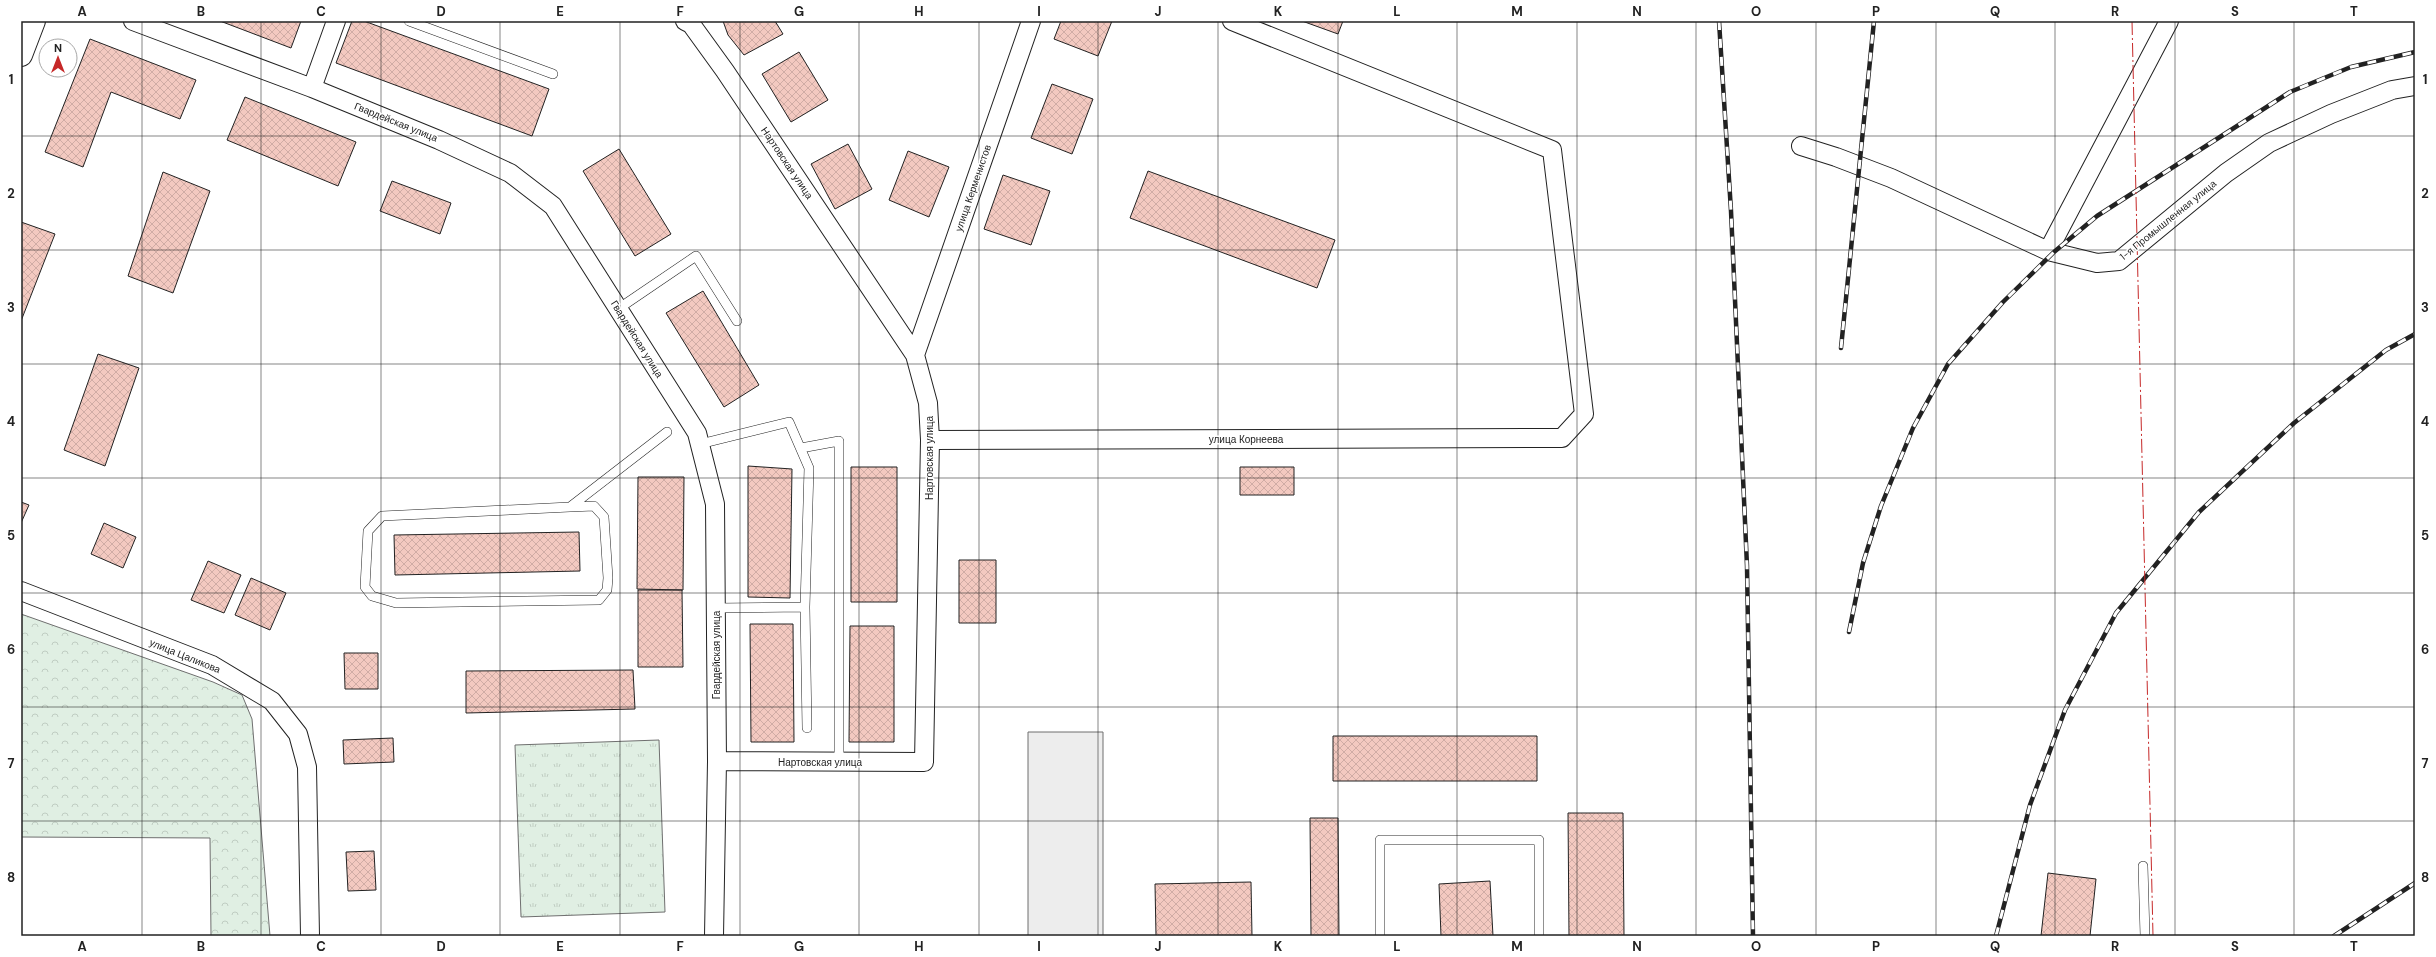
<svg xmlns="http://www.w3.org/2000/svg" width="2436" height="957" font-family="'DM Sans',sans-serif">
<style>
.grass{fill:url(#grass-tufts);stroke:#6f6f6f}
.forest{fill:url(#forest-crowns);stroke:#6f6f6f}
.parking{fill:#ededed;stroke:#6f6f6f}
.building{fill:url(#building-cross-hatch);stroke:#222}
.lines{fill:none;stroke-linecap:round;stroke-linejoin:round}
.lane-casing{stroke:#222;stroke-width:10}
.street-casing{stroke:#222;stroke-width:20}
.secondary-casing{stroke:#222;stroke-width:24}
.lane{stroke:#fff;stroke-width:9}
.street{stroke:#fff;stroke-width:18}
.secondary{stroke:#fff;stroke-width:22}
.rail-casing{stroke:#222;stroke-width:4.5}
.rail{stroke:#fff;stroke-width:3;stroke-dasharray:9;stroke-linecap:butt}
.power{stroke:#c62828;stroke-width:1;stroke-dasharray:14 3 2 3;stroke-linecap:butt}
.grid{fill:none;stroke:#222;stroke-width:1;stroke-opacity:0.55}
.labels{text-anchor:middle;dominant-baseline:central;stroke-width:3;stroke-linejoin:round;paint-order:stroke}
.street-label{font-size:10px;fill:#222;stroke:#fff}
.neatline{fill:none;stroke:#222;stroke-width:1.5}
.grid-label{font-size:13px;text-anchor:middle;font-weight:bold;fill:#222}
</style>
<defs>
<pattern id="grass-tufts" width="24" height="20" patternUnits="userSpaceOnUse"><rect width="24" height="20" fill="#e0efe3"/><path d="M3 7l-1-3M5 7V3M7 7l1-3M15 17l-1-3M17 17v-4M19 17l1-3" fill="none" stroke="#c0cdc2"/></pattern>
<pattern id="forest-crowns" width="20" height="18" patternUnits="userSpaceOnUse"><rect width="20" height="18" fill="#e0efe3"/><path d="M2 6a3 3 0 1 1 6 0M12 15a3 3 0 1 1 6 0" fill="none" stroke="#c0cdc2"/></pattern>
<pattern id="building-cross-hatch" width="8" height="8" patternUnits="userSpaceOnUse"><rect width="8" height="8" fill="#f3c9c0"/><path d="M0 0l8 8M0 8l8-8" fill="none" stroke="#d0aca5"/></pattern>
</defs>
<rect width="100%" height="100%" fill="#fff"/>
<path class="grass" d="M659 740 665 912 521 917 515 745Z"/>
<path class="forest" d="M21 614 213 682 242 695 252 719 270 936H211L210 838 21 837Z"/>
<path class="parking" d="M1028 732H1103V936H1028Z"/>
<path class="building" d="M220 21H301L291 48Z
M352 21H364L549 89 532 136 336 63Z
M723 21H775L783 34 744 55 728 35Z
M1061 21H1112L1098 56 1054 39Z
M1302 21H1343L1338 34Z
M90 39 196 80 180 119 111 92 83 167 45 152Z
M799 52 828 100 791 122 762 74Z
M1052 84 1093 99 1072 154 1031 138Z
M245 97 356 142 338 186 227 140Z
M848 144 872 189 835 209 811 164Z
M619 149 671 234 635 256 583 171Z
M908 151 949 167 929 217 889 200Z
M1148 171 1335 240 1317 288 1130 218Z
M163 172 210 191 173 293 128 276Z
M1003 175 1050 191 1031 245 984 229Z
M392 181 451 203 440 234 380 211Z
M21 222 55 234 21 321Z
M703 291 759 385 724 407 666 313Z
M98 354 139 368 105 466 64 450Z
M748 466 792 469 790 598 748 597Z
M851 467H897V602H851Z
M1240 467H1294V495H1240Z
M638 477H684L683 590 637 589Z
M21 502 29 505 21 523Z
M104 523 136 537 123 568 91 554Z
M579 532 580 571 395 575 394 535Z
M959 560H996V623H959Z
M208 561 241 575 224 613 191 600Z
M251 578 286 593 270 630 235 615Z
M638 590H682L683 667H638Z
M750 624H793L794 742H751Z
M850 626H894V742H849Z
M344 653H378V689H345Z
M633 670 635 709 466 713V671Z
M1333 736H1537V781H1333Z
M393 738 394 762 344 764 343 740Z
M1568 813H1623L1624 936H1569Z
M1310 818H1338L1339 936H1311Z
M374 851 376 890 348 891 346 852Z
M2048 873 2096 879 2090 936H2041Z
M1490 881 1493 936H1441L1439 884Z
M1251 882 1252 936H1156L1155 884Z"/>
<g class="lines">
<g class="lane-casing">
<path id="lane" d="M409 21 553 74
M618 309 696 256 737 321
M700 444 789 422 809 468 805 607
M801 448 839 441V762
M570 507 594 506 604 517 608 578 607 590 599 600 396 603 372 596 365 587 368 531 382 516 570 507 667 432
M716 608 805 607 807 728
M2143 866 2145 936
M1380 936V840H1539V936"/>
</g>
<g class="street-casing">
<path id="street" d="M133 21 312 88 439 140 510 173 553 206 697 433 715 504 717 761 714 936
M685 21 691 24 725 71 915 355 928 403 930 440 924 762 717 761
M312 88 336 21
M1801 146 1836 157 1891 178 2048 251 2097 263 2119 261 2226 173 2269 143 2331 114 2392 90 2415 86
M2048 251 2169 21
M915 355 1031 21
M930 440 1562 438 1584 414 1552 150 1232 21
M21 591 212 665 272 701 298 734 307 767 310 936"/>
</g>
<g class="secondary-casing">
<path id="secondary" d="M21 55 34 21"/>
</g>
<use href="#lane" class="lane"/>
<use href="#street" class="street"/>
<use href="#secondary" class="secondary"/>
<g class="rail-casing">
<path id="rail" d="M1719 21 1731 211 1747 566 1753 936
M1841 348 1874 21
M1849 632 1863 563 1881 506 1913 428 1948 364 2003 302 2054 252 2097 216 2290 92 2351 67 2415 52
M1996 936 2030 805 2065 710 2116 613 2199 512 2294 423 2386 350 2415 334
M2334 936 2415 883"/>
</g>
<use href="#rail" class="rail"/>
<path class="power" d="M2132 21 2153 936"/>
</g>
<path class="grid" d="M142 21V936M261 21V936M381 21V936M500 21V936M620 21V936M740 21V936M859 21V936M979 21V936M1098 21V936M1218 21V936M1338 21V936M1457 21V936M1577 21V936M1696 21V936M1816 21V936M1936 21V936M2055 21V936M2175 21V936M2294 21V936M21 136H2415M21 250H2415M21 364H2415M21 478H2415M21 593H2415M21 707H2415M21 821H2415"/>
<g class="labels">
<g class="street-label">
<text transform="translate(396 122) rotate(22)">Гвардейская улица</text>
<text transform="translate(787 163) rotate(56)">Нартовская улица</text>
<text transform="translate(973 188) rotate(-71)">улица Керменистов</text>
<text transform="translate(2168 220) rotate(-39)">1-я Промышленная улица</text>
<text transform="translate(637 339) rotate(58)">Гвардейская улица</text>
<text x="1246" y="439">улица Корнеева</text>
<text transform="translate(929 458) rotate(-90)">Нартовская улица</text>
<text transform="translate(716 655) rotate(-90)">Гвардейская улица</text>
<text transform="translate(185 656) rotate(22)">улица Цаликова</text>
<text x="820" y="762">Нартовская улица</text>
</g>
</g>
<rect width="2436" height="957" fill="none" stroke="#ffffff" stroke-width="44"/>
<g transform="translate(58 58)"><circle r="19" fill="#ffffff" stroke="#a7a7a7"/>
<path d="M0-3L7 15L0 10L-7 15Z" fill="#c62828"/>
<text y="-6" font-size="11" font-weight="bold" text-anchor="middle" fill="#222222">N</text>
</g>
<rect x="22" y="22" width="2392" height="913" class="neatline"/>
<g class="grid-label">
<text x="82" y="16">A</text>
<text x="201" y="16">B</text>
<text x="321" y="16">C</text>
<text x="441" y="16">D</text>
<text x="560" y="16">E</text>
<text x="680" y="16">F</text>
<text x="799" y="16">G</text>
<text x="919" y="16">H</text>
<text x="1039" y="16">I</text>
<text x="1158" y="16">J</text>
<text x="1278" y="16">K</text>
<text x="1397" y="16">L</text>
<text x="1517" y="16">M</text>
<text x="1637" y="16">N</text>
<text x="1756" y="16">O</text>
<text x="1876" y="16">P</text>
<text x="1995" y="16">Q</text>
<text x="2115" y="16">R</text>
<text x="2235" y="16">S</text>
<text x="2354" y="16">T</text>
<text x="11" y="84">1</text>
<text x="2425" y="84">1</text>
<text x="11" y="198">2</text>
<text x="2425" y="198">2</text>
<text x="11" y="312">3</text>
<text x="2425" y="312">3</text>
<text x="11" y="426">4</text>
<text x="2425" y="426">4</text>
<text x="11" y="540">5</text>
<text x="2425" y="540">5</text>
<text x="11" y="654">6</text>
<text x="2425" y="654">6</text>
<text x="11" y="768">7</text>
<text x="2425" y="768">7</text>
<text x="11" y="882">8</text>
<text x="2425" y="882">8</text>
<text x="82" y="951">A</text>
<text x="201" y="951">B</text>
<text x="321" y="951">C</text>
<text x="441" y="951">D</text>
<text x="560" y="951">E</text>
<text x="680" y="951">F</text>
<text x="799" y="951">G</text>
<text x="919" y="951">H</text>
<text x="1039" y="951">I</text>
<text x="1158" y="951">J</text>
<text x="1278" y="951">K</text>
<text x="1397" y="951">L</text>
<text x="1517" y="951">M</text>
<text x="1637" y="951">N</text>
<text x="1756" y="951">O</text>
<text x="1876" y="951">P</text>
<text x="1995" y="951">Q</text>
<text x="2115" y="951">R</text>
<text x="2235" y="951">S</text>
<text x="2354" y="951">T</text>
</g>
</svg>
